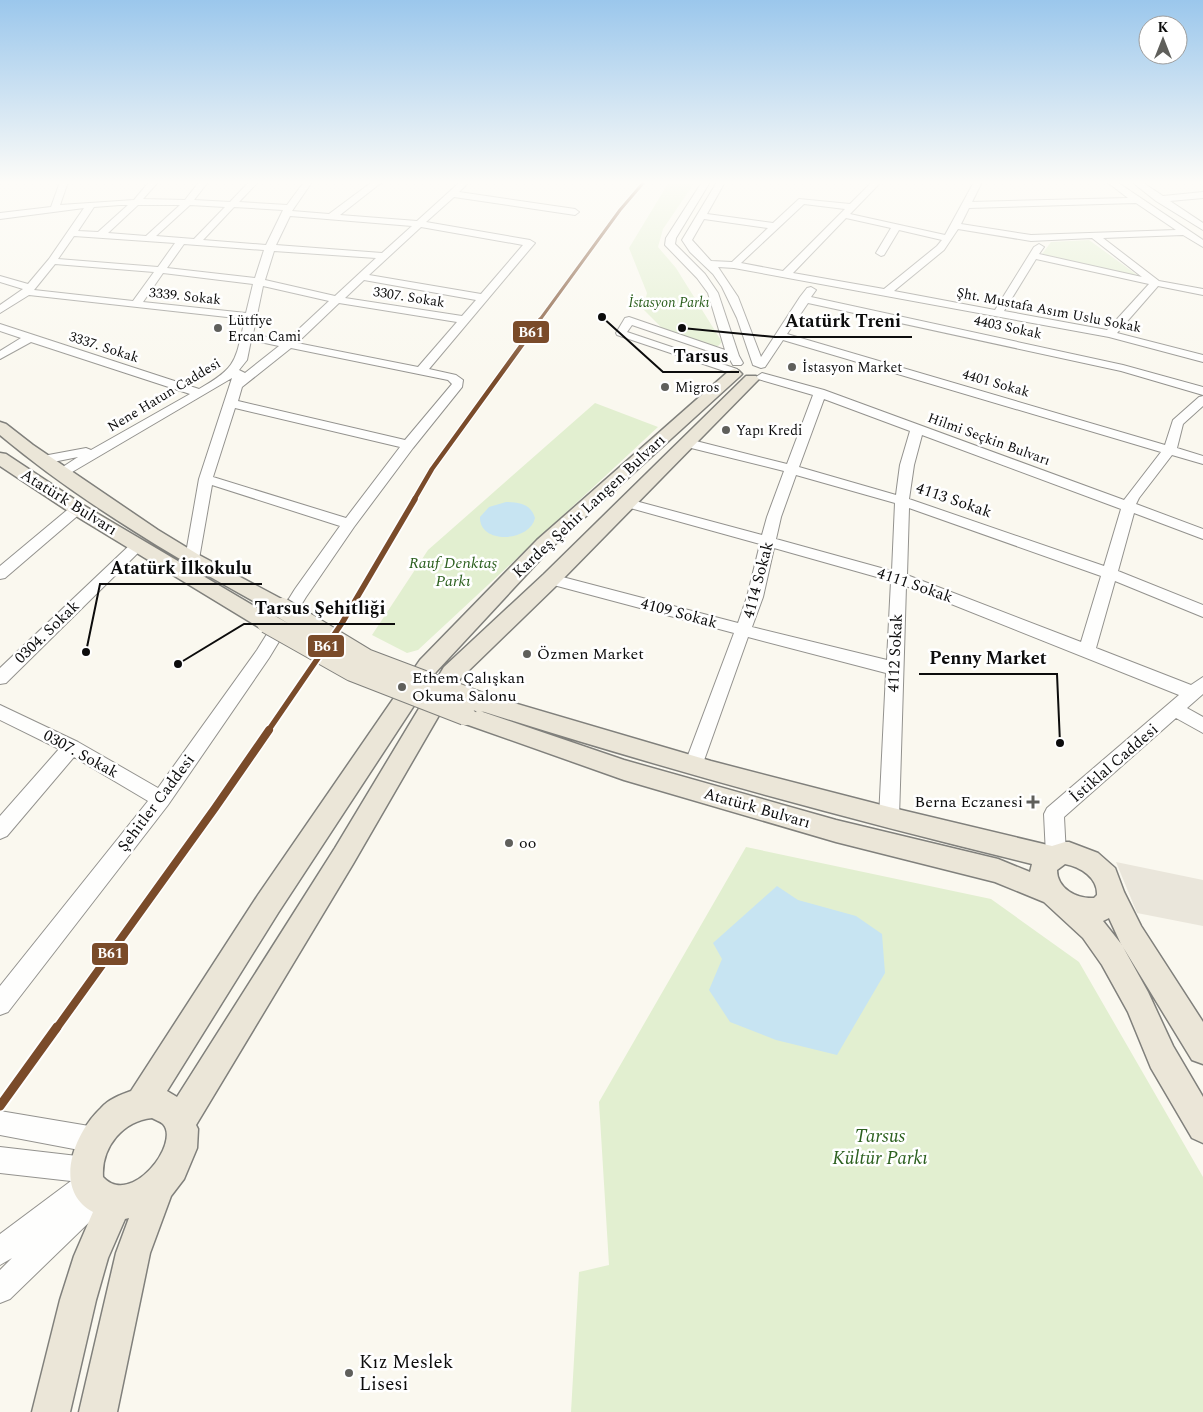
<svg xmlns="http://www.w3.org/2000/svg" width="1203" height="1412" font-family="Spectral,serif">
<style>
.green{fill:#e2efd0}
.plaza{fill:#eae6db}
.water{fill:#c7e4f2}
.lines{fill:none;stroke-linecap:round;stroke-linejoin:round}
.minor-casing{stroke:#93928e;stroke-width:2}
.major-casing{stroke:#80807c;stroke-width:3}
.minor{fill:#fefefd;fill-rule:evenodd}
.major{fill:#ebe6d8;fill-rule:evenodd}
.major-bridge-casing{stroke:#80807c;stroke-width:22;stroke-linecap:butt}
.major-bridge{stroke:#ebe6d8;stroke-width:20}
.rail-1-far4-casing{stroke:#fff;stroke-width:5}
.rail-1-far3-casing{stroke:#fff;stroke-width:7}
.rail-1-far2-casing{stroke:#fff;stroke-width:9}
.rail-1-far1-casing{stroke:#fff;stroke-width:11}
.rail-1-casing{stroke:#fff;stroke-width:13}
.rail-1-far4{stroke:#7a4b2a;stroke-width:3}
.rail-1-far3{stroke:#7a4b2a;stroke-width:4.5}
.rail-1-far2{stroke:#7a4b2a;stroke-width:5.5}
.rail-1-far1{stroke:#7a4b2a;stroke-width:8}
.rail-1{stroke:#7a4b2a;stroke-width:9}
.poi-dot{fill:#5f5f5b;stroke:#fff;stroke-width:2}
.labels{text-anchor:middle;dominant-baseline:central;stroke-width:5;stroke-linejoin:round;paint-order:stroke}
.far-street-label{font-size:14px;fill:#0c0c0c;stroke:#fff}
.far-park-label{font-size:14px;font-style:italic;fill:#2c601f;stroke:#fff}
.far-poi-label{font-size:14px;fill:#0c0c0c;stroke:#fff;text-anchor:start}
.street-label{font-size:16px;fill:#0c0c0c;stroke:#fff}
.park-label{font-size:16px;font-style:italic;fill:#2c601f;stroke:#fff}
.poi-label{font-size:16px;fill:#0c0c0c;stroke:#fff;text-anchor:start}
.near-park-label{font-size:19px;font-style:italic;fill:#2c601f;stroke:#fff}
.near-poi-label{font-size:19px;fill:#0c0c0c;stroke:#fff;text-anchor:start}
.leader{fill:none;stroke:#0c0c0c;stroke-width:2}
.callout-dot{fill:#0c0c0c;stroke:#fff;stroke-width:2}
.callout-label{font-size:18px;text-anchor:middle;font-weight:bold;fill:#0c0c0c;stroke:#fff;stroke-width:5;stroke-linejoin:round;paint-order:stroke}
.line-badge{stroke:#fff;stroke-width:2}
.badge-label{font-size:14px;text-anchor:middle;font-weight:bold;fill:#fff}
</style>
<rect width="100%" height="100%" fill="#faf8ef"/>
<path class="green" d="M669 182H695L663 229 658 247 676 268 722 342 718 346 711 347 663 329 643 309 647 293 629 248Z
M1089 240 1140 277 1042 254 1051 242Z
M595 403 658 427 418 650 407 653 372 635 428 550Z
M746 847 991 899 1079 962 1203 1177V1412H571L579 1272 609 1265 599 1102Z"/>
<path class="plaza" d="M1116 862 1203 880V926L1137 913Z"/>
<path class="water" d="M506 502C519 502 531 504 535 518 530 542 479 545 480 517L489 507Z
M777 886 798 900 856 916 882 934 885 973 837 1055 776 1040 730 1022 709 990 722 959 713 943Z"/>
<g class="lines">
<g class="minor-casing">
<path id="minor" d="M60 182H68L60 205 134 200 149 182H158L143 199 185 200 199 182H208L194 200 230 202 249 182H258L239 202 287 205 304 182H312L292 211 329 214 372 182H382L340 215 417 221 460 182H469L459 192 575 209 579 212 575 215 454 197 426 222 530 240 535 243 429 369 456 375 463 380 462 387 413 448 354 527 306 597 269 658 168 805 8 1012 0 1015V986L148 801 74 757 7 836 0 839V816L59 749 0 720V705L78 742 158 788 257 650 295 589 340 526 212 485 199 559 197 562H187L185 559 199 479 232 378 67 475 62 476 55 472 78 457 43 464 38 463 36 460 43 456 86 448 91 450 190 394 31 342 0 359V351L21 338 0 331V324L199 389C238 367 235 361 245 319L29 295 0 313V305L23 289 0 282V276L28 284 49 259 84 208 0 219V213L51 207ZM120 205H128L98 232 78 231 94 207ZM138 205H180L146 236 108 233ZM190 205 225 207 194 239 156 236ZM234 207 283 210 266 245 203 240ZM290 216 412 226 382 253 276 245ZM421 227 523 245 481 294 369 275ZM74 236 175 243 158 267 58 259ZM184 244 264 250 255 278 167 268ZM274 251 376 258 335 296 265 280ZM55 264 154 272 133 301 34 290ZM163 273 253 284 246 313 143 302ZM364 280 476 300 462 316 345 298ZM263 286 329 301 286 341 253 334ZM339 303 457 322 418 367 297 343ZM251 340 279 346 245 373 239 370 247 360ZM291 348 448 380 452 384 405 440 238 401 242 387ZM235 408 400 447 346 518 213 477Z
M702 182H710L676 238 675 244 705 274 718 293 739 356 743 363 741 365H733L729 358 632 325 627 332 737 369 739 371 733 374 617 335 616 333 625 318 629 317 725 350 708 293 697 278 665 245 666 238Z
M717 182H725L707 214 773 223 799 199 850 204 872 182H881L850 214 945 235 974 182H982L972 202 1128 198 1107 182H1117L1203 240V247L1183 235 1103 238 1159 281 1203 289V295L1158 286 1117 333 1203 355V362L1109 337 734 268 718 267 738 297 761 357 800 297 807 288 811 287 816 290 811 297 1123 365 1203 387V395L1121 371 808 303 787 334 1165 445 1173 420 1199 397 1203 396V406L1183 424 1177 448 1203 456V464L1172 455 1139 498 1136 504 1203 529V539L1134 513 1118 571 1203 605V617L1115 581 1096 648 1191 685 1203 677V694L1187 708 1203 717V733L1176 718 1064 817 1066 855 1063 861 1056 864 1049 861 1046 855 1044 814 1047 808 1179 695 906 586 899 818 896 824 889 826 882 824 879 818 886 673 748 637 702 766 700 771 693 774 686 771 684 766 734 633 546 583 543 579 546 575 551 574 738 623 747 597 760 544 623 506 621 503 623 500 628 499 762 535 767 517 784 471 683 446 682 443 688 439 787 464 813 395 758 379 756 377 762 373 824 390 1124 500 1161 452 783 340 765 367 761 368 753 365 737 318 722 287 713 274 690 252 682 240ZM1136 203 1176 230 1031 235 961 224 969 208ZM804 204 845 209 783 271 741 263ZM846 218 891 228 876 253 881 256 884 255 899 230 942 240 937 246 884 289 793 273ZM704 219 768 228 732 262 711 261 692 240ZM958 229 1031 241 1092 238 1142 277 1039 254 1044 247 1039 244 1034 247 995 310 894 291 944 250ZM1036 259 1149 284 1107 330 1004 311ZM824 399 910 431 900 465 896 495 799 467ZM922 435 1121 509 1104 566 909 499 914 465ZM796 475 895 503 892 571 776 539 781 517ZM909 508 1101 576 1081 642 907 575ZM774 548 891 581 887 660 752 627 763 597Z
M1132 182H1142L1163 196 1203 192V198L1170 201 1203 223V230L1156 201Z
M77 505 82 506 84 509 82 512 5 578 0 579V566L72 506Z
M138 540 143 542 145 545 143 548 6 683 0 684V668L133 542Z
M0 1111 95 1127 104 1131 108 1140 104 1149 95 1153 0 1135Z
M0 1147 86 1157 95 1161 99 1170 97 1174 102 1185 107 1187 111 1196 107 1205 10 1299 0 1303V1270L12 1258 0 1265V1234L71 1181 0 1173Z"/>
</g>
<g class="major-casing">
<path id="major" d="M734 369 739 371 742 374 739 377 551 548 436 672 278 913 167 1091 177 1097 335 848 444 667 544 574 746 376H756L759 379 756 382 558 584 460 679 353 864 196 1125 198 1129 197 1148 184 1179 171 1196 150 1253 117 1412H79L116 1253 129 1218 125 1219 108 1258 96 1300 70 1412H32L60 1300 74 1256 93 1212C52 1190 74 1133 101 1108 109 1099 120 1095 131 1091L258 895 420 660 537 540 729 371ZM152 1118C155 1120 160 1121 163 1124 181 1143 131 1208 103 1177 101 1147 123 1121 152 1118Z
M0 422 6 424 33 445 158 530 199 555 289 603 292 608 289 613 282 615 275 613C179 560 84 505 0 435Z
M0 453 6 454 83 505 274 618 277 623 274 628 267 630 260 628 71 513 0 466Z
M480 693 711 761 889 807 1052 846 1065 842H1069L1098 853 1115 868 1124 892 1141 926 1203 1022V1064L1192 1060 1123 947 1148 992 1173 1046 1203 1097V1143L1192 1138 1151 1068 1128 1012 1102 965 1083 938 1044 902 995 882 836 842 624 780 457 721 454 715 457 709 465 706 624 760 836 820 998 859 1030 872 1032 864C844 818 657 767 472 708L469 702 472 696ZM1065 864C1081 867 1098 878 1097 895L1094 898C1077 899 1057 889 1057 870ZM1109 918 1121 944 1122 945 1103 921Z"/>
</g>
<use href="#minor" class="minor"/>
<use href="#major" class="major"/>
<g class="major-bridge-casing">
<path id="major-bridge" d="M282 608 366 659 480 702
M267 623 352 671 465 715"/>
</g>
<use href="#major-bridge" class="major-bridge"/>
<g class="rail-1-far4-casing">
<path id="rail-1-far4" d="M539 321 620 210 644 182"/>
</g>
<g class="rail-1-far3-casing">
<path id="rail-1-far3" d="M414 500 432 469 540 320"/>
</g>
<g class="rail-1-far2-casing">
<path id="rail-1-far2" d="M268 731 342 623 415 499"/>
</g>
<g class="rail-1-far1-casing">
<path id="rail-1-far1" d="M56 1029 215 808 269 730"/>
</g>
<g class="rail-1-casing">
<path id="rail-1" d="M0 1106 57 1027"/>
</g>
<use href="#rail-1-far4" class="rail-1-far4"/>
<use href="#rail-1-far3" class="rail-1-far3"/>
<use href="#rail-1-far2" class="rail-1-far2"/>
<use href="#rail-1-far1" class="rail-1-far1"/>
<use href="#rail-1" class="rail-1"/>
</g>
<linearGradient id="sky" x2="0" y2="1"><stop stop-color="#9bc7ec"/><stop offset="0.48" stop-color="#fdfcf8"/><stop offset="1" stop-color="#fdfcf8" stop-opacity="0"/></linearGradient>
<rect width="1203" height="380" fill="url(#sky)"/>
<g class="poi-dot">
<circle cx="218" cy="328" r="5"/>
<circle cx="792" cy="367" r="5"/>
<circle cx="665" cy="387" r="5"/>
<circle cx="726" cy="430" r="5"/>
<circle cx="527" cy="654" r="5"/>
<circle cx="402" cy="687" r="5"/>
<path d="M1030.5 794.5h5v5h5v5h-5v5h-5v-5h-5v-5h5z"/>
<circle cx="509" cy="843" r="5"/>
<circle cx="349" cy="1373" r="5"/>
</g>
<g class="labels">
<g class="far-street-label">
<text transform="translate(185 296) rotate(6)">3339. Sokak</text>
<text transform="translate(409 297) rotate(9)">3307. Sokak</text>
<text transform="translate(1049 310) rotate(11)">Şht. Mustafa Asım Uslu Sokak</text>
<text transform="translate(1008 327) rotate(12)">4403 Sokak</text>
<text transform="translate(104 347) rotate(18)">3337. Sokak</text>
<text transform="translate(996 383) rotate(16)">4401 Sokak</text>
<text transform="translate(164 395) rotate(-31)">Nene Hatun Caddesi</text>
<text transform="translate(989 439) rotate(20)">Hilmi Seçkin Bulvarı</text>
</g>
<g class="far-park-label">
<text x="669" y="302">İstasyon Parkı</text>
</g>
<g class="far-poi-label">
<text x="228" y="320">Lütfiye<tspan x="228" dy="16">Ercan Cami</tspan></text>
<text x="802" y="367">İstasyon Market</text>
<text x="675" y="387">Migros</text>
<text x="736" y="430">Yapı Kredi</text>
</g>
<g class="street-label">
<text transform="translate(954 500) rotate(19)">4113 Sokak</text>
<text transform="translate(69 502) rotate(32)">Atatürk Bulvarı</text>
<text transform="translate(589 506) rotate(-43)">Kardeş Şehir Langen Bulvarı</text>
<text transform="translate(758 580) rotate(-75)">4114 Sokak</text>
<text transform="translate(915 585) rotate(19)">4111 Sokak</text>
<text transform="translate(679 613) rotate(15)">4109 Sokak</text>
<text transform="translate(47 632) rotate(-44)">0304. Sokak</text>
<text transform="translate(895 653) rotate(-87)">4112 Sokak</text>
<text transform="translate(81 754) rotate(29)">0307. Sokak</text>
<text transform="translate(1114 763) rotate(-41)">İstiklal Caddesi</text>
<text transform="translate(156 803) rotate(-53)">Şehitler Caddesi</text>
<text transform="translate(757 808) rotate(16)">Atatürk Bulvarı</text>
</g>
<g class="park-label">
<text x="453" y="563">Rauf Denktaş<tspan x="453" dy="18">Parkı</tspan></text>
</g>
<g class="poi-label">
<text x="537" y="654">Özmen Market</text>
<text x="412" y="678">Ethem Çalışkan<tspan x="412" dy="18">Okuma Salonu</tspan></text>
<text x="1023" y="802" text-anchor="end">Berna Eczanesi</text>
<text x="519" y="843">oo</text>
</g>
<g class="near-park-label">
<text x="880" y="1136">Tarsus<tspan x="880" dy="22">Kültür Parkı</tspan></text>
</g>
<g class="near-poi-label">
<text x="359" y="1362">Kız Meslek<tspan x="359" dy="22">Lisesi</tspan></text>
</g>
</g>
<path class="leader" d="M682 328L775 337H912M602 317L663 372H739M86 652L100 584H262M178 664L244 624H395M1060 743L1057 674H919"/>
<g class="callout-dot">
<circle cx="682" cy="328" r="5"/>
<circle cx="602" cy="317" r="5"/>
<circle cx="86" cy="652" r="5"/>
<circle cx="178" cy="664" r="5"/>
<circle cx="1060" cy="743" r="5"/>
</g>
<g class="callout-label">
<text x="843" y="327">Atatürk Treni</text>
<text x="701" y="362">Tarsus</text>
<text x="181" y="574">Atatürk İlkokulu</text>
<text x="320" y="614">Tarsus Şehitliği</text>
<text x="988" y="664">Penny Market</text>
</g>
<g class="line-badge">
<rect x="512" y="320" width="38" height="24" rx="5" fill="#7a4b2a"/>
<rect x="307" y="634" width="38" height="24" rx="5" fill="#7a4b2a"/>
<rect x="91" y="942" width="38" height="24" rx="5" fill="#7a4b2a"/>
</g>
<g class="badge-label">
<text x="531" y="337">B61</text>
<text x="326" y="651">B61</text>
<text x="110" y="958">B61</text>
</g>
<g transform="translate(1163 40)"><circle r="24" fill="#ffffff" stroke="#9e9e9e"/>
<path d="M0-4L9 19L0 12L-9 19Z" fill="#5f5f5b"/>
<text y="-8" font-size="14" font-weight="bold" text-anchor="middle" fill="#0c0c0c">K</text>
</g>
</svg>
